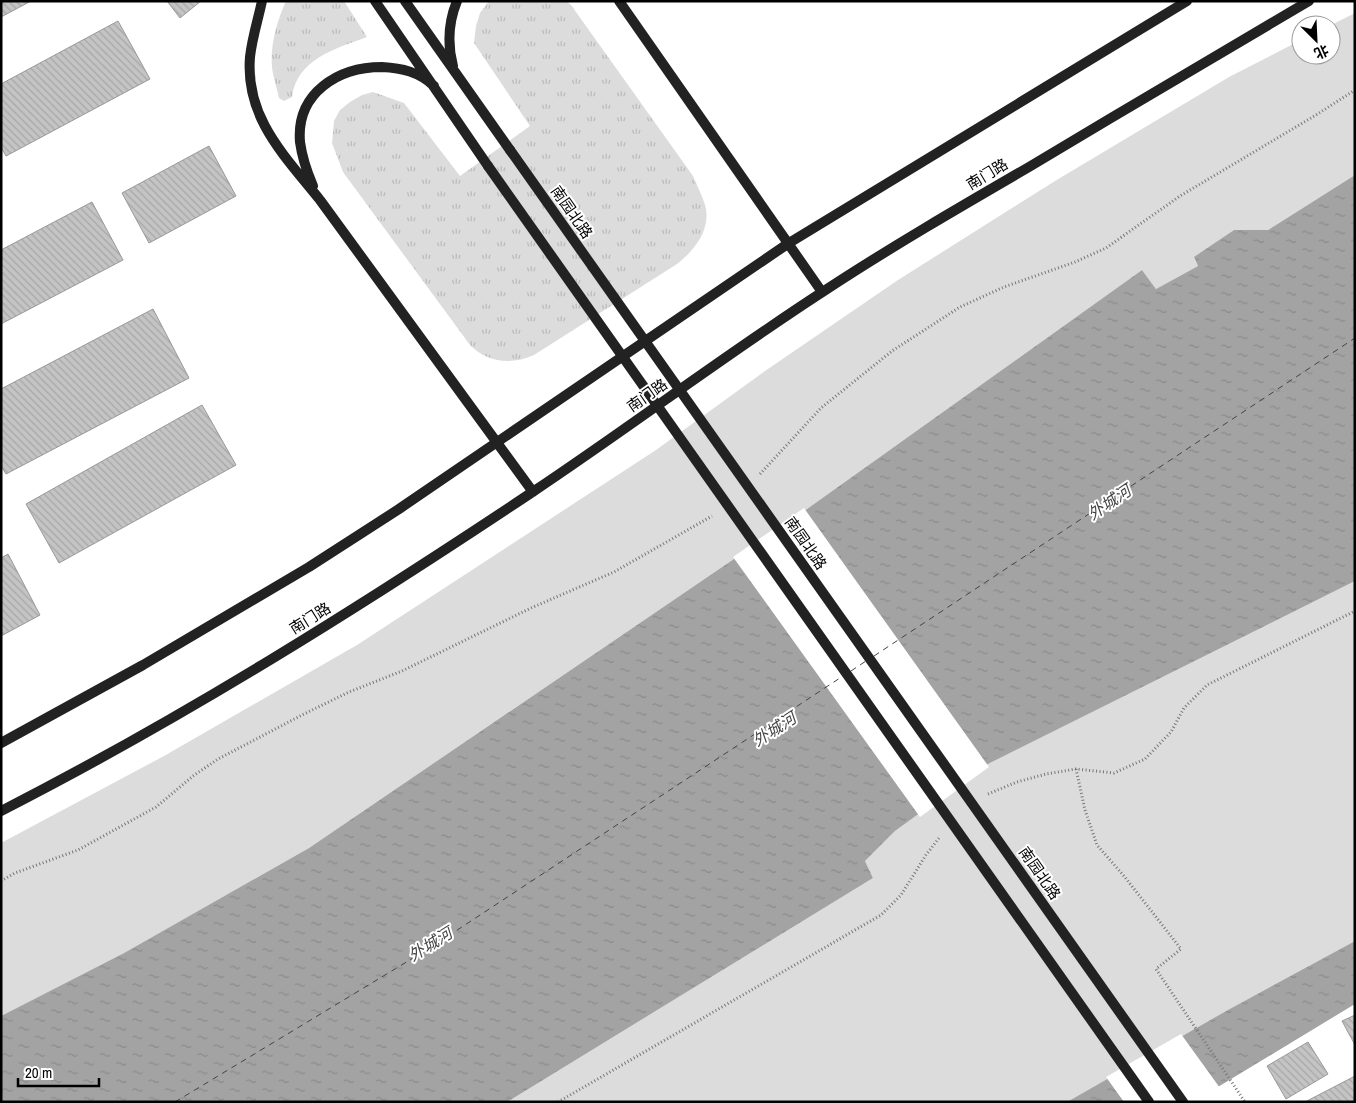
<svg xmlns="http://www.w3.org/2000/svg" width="1356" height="1103" font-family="'Archivo Narrow','Noto Sans SC',sans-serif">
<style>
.grass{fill:url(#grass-tufts)}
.green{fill:#dcdcdc}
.water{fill:url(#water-ripples)}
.pier{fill:#fff}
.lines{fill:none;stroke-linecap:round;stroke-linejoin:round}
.ferry{stroke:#444;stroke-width:1;stroke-dasharray:6 5;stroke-linecap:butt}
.building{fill:url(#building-back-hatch);stroke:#999}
.path{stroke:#777;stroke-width:3;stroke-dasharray:1 2.5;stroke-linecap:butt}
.secondary{stroke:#222;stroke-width:10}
.secondary-bridge{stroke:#222;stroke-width:10}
.labels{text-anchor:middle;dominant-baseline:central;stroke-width:4;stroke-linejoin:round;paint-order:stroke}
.street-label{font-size:15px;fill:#000;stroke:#fff}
.water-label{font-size:16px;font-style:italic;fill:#444;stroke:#fff}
</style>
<defs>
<pattern id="grass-tufts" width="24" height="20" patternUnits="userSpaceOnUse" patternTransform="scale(1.25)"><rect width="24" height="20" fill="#dcdcdc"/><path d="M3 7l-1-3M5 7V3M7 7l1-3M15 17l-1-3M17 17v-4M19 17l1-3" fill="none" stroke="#bbb"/></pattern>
<pattern id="water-ripples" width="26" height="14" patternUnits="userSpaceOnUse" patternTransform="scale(1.25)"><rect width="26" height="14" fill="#a3a3a3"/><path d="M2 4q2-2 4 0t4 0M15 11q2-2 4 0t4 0" fill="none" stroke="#8b8b8b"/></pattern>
<pattern id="building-back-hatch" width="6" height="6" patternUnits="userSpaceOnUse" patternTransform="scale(1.25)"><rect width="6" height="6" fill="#c4c4c4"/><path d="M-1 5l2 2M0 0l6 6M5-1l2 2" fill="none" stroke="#a7a7a7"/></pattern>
</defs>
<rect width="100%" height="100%" fill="#fff"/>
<path class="grass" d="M286 1H344L367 37C335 49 297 59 292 97L284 101 279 98C277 88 273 77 272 67 270 45 277 21 286 1Z
M489 1H566L571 5 693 176C697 186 702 195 705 205 712 229 694 251 677 264L534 355C512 365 487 363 470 345L343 172 332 143 334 121 340 110 350 102 362 95 373 92 404 103 460 176 530 126 474 43 476 26 480 13Z"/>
<path class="green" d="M1355 13V175L1268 230H1234L1194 258 1198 266 1156 289 1142 270 800 514 309 848 124 953 1 1016V843L164 756 357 645 656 450 765 371 898 280 1055 181 1229 77 1301 40V55H1331V25Z
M1355 581V941L1226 1011 1067 1102H507L873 878 865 861 895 831 986 765Z"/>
<path class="water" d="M1355 175V581L986 765 895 831 865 861 873 878 507 1102H1V1016L124 953 309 848 800 514 1142 270 1156 289 1198 266 1194 257 1234 230H1268Z
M1355 941V1004L1193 1102H1067L1226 1011Z"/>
<path class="pier" d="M804 508 989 767 920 817 733 557Z
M1181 1034 1220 1088 1198 1102H1124L1106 1077Z"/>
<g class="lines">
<path class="ferry" d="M874 656 1355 338
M851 671 866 661
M175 1102 433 946 843 676"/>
</g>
<path class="building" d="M1 1H31L1 17Z
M167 1H201L180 18Z
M118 21 150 79 6 156 1 147V84Z
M209 146 236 196 149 243 122 193Z
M92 202 123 260 1 324V250Z
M153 309 189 378 6 474 1 466V389Z
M202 405 236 465 59 563 26 504Z
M8 554 40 615 1 636V558Z
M1355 1015V1045L1342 1021Z
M1308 1042 1328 1074 1286 1099 1267 1066Z
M1355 1076V1102H1305Z"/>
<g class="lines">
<path class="path" d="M760 474 821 408 892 351 960 307 1004 287 1075 262 1106 248 1180 196 1316 115 1355 90
M1076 769 1085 810 1097 845 1124 876 1181 949 1156 969 1245 1102
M988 794 1017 782 1046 774 1076 769 1114 773 1145 759 1171 732 1184 708 1207 685 1355 611
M1 881 15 873 78 850 156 807 193 776 218 759 302 715 349 692 402 671 531 608 614 572 712 516
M558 1102 881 915 901 895 926 855 939 838"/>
<path class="secondary" d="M262 1C258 20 252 38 250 57 245 118 285 156 320 200L533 492
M375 1 488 166
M405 1 510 150
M619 1 822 292
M453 66C447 43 448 23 457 1
M313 186C307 172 302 157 300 142 296 93 338 67 382 67 402 68 419 72 434 86
M1 743 143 665 309 567 399 509 789 243 1187 1
M1 811C185 717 360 607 531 493 630 427 725 355 824 291 891 247 960 207 1029 167 1122 111 1216 56 1309 1"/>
<path class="secondary-bridge" d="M510 150 1183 1102
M488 166 1149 1102"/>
</g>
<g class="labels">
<g class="street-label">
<text transform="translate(987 174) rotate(-31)">南门路</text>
<text transform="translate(572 212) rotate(55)">南园北路</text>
<text transform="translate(647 395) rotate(-35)">南门路</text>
<text transform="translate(806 543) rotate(55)">南园北路</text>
<text transform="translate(310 618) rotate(-32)">南门路</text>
<text transform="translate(1040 873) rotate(55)">南园北路</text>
</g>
<g class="water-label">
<text transform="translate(1109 502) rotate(-34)">外城河</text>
<text transform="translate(774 729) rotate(-33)">外城河</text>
<text transform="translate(430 944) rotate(-32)">外城河</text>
</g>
</g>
<rect width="1356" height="1103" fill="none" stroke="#000000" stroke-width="5"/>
<g transform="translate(1316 40) rotate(156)"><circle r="24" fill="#ffffff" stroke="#999999"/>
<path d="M0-4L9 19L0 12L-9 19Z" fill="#000000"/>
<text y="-8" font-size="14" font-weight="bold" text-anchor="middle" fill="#000000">北</text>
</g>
<path d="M18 1078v8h81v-8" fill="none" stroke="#000000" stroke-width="2.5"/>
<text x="25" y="1078" font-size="15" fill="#000000" stroke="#ffffff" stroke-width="4" paint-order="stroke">20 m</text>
</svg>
